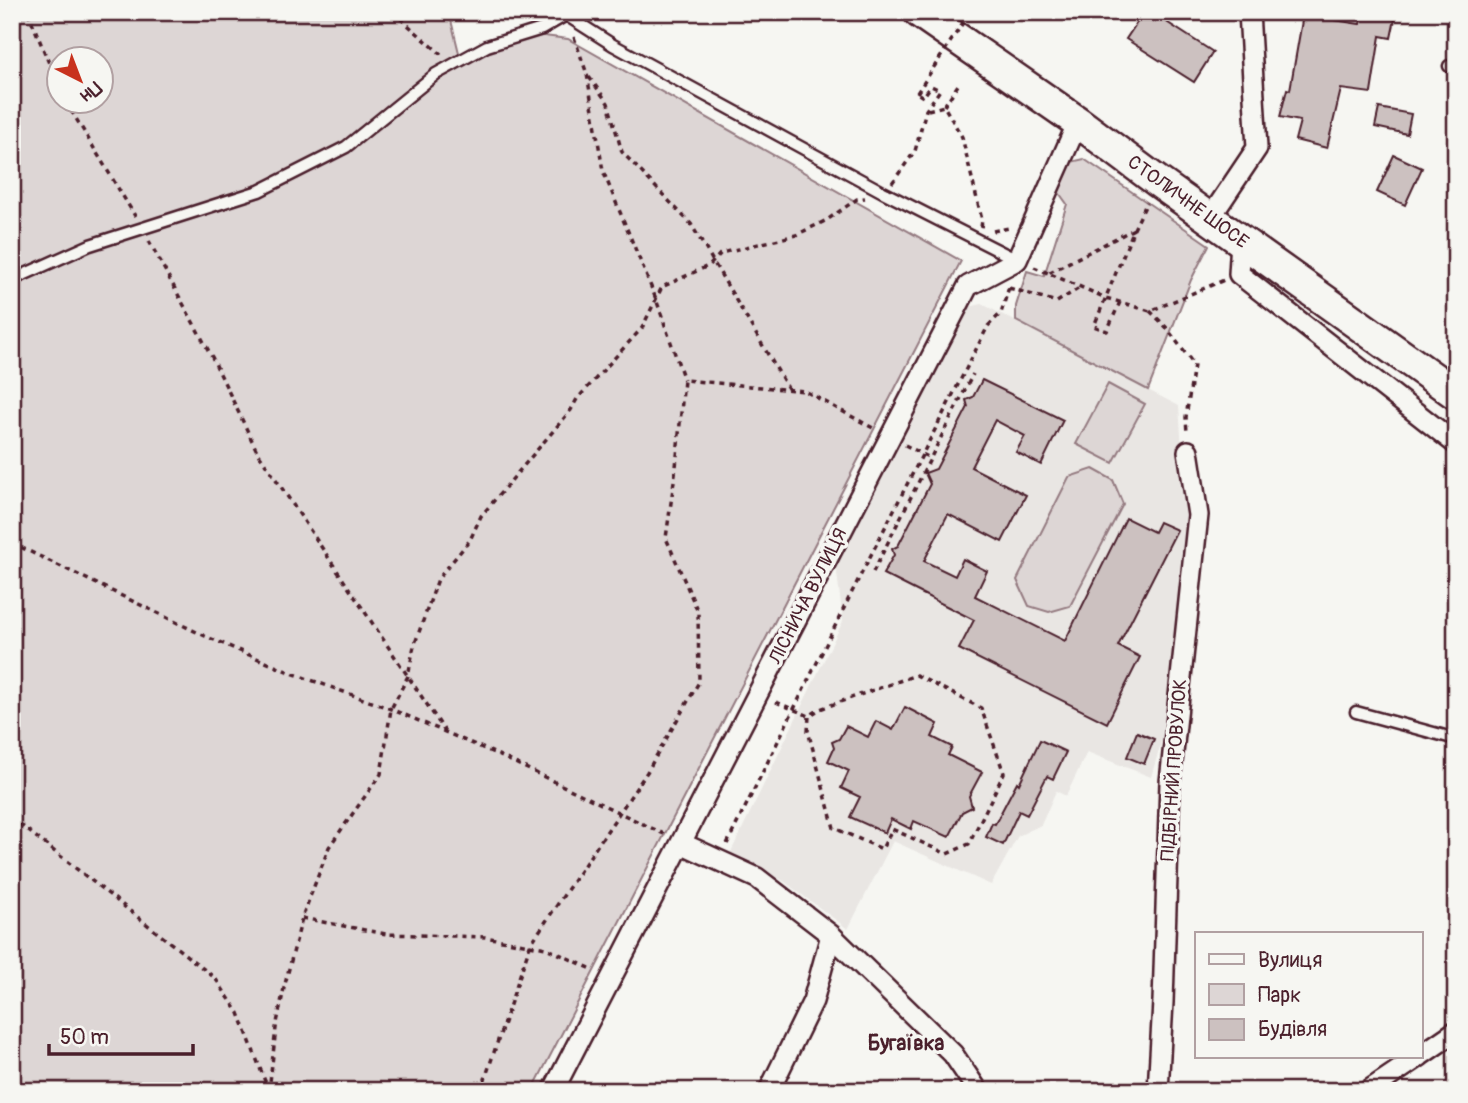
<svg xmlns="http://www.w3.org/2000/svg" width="1468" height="1103" font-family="Pangolin,sans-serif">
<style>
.built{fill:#e9e6e3}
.green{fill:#ddd6d5;stroke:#947a80;stroke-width:2;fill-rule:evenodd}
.building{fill:#ccc1c0;stroke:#4a1f2b;stroke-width:2}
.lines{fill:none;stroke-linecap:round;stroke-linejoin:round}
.service-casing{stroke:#4a1f2b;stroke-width:15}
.minor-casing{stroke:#4a1f2b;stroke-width:24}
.primary-casing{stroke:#4a1f2b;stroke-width:35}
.path{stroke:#4a1f2b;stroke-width:3.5;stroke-dasharray:5 5;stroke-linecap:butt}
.service{stroke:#f6f6f2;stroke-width:10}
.minor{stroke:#f6f6f2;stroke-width:19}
.primary{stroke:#f6f6f2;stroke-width:30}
.path-bridge{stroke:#4a1f2b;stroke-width:3.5;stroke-dasharray:5 5;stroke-linecap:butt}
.labels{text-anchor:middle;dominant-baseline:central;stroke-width:7;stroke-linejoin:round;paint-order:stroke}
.street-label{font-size:19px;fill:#4a1f2b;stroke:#f6f6f2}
.neighbourhood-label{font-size:21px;font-weight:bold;fill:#4a1f2b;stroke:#f6f6f2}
</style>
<rect width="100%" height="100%" fill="#f6f6f2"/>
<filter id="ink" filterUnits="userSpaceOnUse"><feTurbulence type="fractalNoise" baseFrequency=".0143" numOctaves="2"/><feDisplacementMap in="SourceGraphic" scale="14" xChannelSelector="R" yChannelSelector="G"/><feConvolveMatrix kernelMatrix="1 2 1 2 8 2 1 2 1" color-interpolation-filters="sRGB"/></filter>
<g filter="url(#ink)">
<path class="built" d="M982 304 1179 406 1187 521 1179 591 1173 676 1167 723 1151 777 1087 752 1066 796 1056 791 1041 825 1018 836 991 885 893 841 848 929 782 880 729 856 843 621 836 565 965 308Z"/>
<path class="green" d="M12 12H449L460 57 528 34 568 39 961 261 532 1091H12ZM60 60H102V102H60Z
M1084 159 1209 245 1191 280 1148 390 1016 321V306L1027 271 1044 276 1067 204 1057 190 1071 162Z
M1108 384 1145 404 1113 463 1076 444Z
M1093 469 1113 480 1123 504 1070 606 1049 612 1029 606 1017 580 1069 477Z"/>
<path class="building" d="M1144 12H1151L1213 52 1194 82 1126 39Z
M1363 12 1395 19 1391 38 1380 36 1371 93 1341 89 1327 148 1295 140 1300 121 1280 117 1287 89 1290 90 1303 15 1360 24Z
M1379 108 1411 114 1407 134 1375 127Z
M1394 155 1422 168 1405 205 1377 192Z
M982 380 1063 420 1041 465 1016 452 1025 436 995 420 971 467 1026 495 1002 542 948 514 924 561 955 576 963 559 987 571 975 596 1065 641 1126 518 1154 532 1159 522 1177 530 1118 646 1140 657 1107 723 959 649 974 620 883 574 894 555 892 549 898 546 930 484 925 473 936 469 968 407 966 400 973 397Z
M905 707 938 724 932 737 952 747 948 755 982 772 969 796 972 807 962 812 949 837 914 821 911 829 891 819 885 833 850 817 860 797 841 788 849 771 828 761 834 748 832 742 839 739 846 726 868 737 876 721 893 730Z
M1137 732 1154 739 1144 764 1127 757Z
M1040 740 1066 752 1053 779 1047 776 1027 815 1019 811 1003 845 986 837 992 823 995 824 1017 782 1019 784Z"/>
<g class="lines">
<g class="service-casing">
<path id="service" d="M1449 66 1456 67
M12 280 90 245 259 191 346 147 436 74 487 46 542 29 566 15 613 45 883 192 1017 260
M1356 712 1456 739"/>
</g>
<g class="minor-casing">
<path id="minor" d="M1210 218 1257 148 1249 12
M1241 240 1239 274 1456 444
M681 843 757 878 831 935 953 1054 978 1091
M1421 1055 1456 1031
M553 1091 968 286 1017 260 1078 122
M769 1091 813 1001 831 935
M1158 1091 1163 1002 1170 782 1198 515 1188 451
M1368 1091 1420 1056"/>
</g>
<g class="primary-casing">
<path id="primary" d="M919 12 1078 122 1157 181 1456 394"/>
</g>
<path class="path" d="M28 12 60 90
M393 12 441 54
M574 37 587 74 603 171 656 299 684 380
M589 77 608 103 622 152 691 224 789 390
M66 102 135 216
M944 106 960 82
M928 110 944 106 962 137 982 220 981 228
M892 183 915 151 926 110 940 90 931 86 923 97 917 93
M1134 229 1048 273 1106 298 1150 311 1224 280
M993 231 1009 228
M149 241 212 357 257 451 446 733
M1034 267 1048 273
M1009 288 1057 302 1081 287
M1120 302 1107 331 1094 326 1134 229 1147 202
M1150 311 1166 327 1194 365 1186 417 1187 433
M905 445 930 458
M12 543 205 636 289 672 391 709 494 753 664 834
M873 572 973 374
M916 675 981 708 1004 773 969 844 947 854 892 829 882 849 834 828 808 731 809 716 820 709Z
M776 702 809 716
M12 818 215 978 239 1013 268 1089
M727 844 851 594 988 326 1001 313 1009 287
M302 918 386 934 485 937 546 948 594 970
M269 1091 276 1028 284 988 302 918 329 847 381 774 391 709 408 676 414 646 438 579 470 540 481 516 571 410 577 399 642 328 662 287 710 265 721 253 796 235 827 220 857 199 865 198
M481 1091 530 945 647 772 699 682 698 612 666 538 676 467 684 380 805 391 873 428"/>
<use href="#service" class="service"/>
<use href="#minor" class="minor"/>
<use href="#primary" class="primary"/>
<path class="path-bridge" d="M917 93 970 12"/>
</g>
</g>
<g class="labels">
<g class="street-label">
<text transform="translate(1188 202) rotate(36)">СТОЛИЧНЕ ШОСЕ</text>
<text transform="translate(808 596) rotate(-63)">ЛІСНИЧА ВУЛИЦЯ</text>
<text transform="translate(1174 770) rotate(-86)">ПІДБІРНИЙ ПРОВУЛОК</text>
</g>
<g class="neighbourhood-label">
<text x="906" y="1043">Бугаївка</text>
</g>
</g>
<rect width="1468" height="1103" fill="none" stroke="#f6f6f2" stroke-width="42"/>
<rect x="21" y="21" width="1426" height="1061" fill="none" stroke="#4a1f2b" stroke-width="2.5" filter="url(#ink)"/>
<rect x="1195" y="932" width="228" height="126" fill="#f6f6f2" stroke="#b1a0a2" stroke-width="2"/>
<rect x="1209" y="954" width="35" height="10" fill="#f6f6f2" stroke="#b1a0a2" stroke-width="2"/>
<text x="1258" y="967" font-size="21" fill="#4a1f2b">Вулиця</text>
<rect x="1209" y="984" width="35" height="21" fill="#ddd6d5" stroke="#b1a0a2" stroke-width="2"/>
<text x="1258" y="1002" font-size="21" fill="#4a1f2b">Парк</text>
<rect x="1209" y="1019" width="35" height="21" fill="#ccc1c0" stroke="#b1a0a2" stroke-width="2"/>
<text x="1258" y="1036" font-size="21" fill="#4a1f2b">Будівля</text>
<g transform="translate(80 80) rotate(138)"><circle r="33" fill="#f6f6f2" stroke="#b1a0a2" stroke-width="2"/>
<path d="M0-5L12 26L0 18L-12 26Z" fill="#c8321e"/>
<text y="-10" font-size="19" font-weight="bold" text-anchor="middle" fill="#4a1f2b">Пн</text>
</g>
<path d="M49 1044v10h144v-10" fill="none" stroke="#4a1f2b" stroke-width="3.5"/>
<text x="60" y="1044" font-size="21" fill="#4a1f2b" stroke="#f6f6f2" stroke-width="5" paint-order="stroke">50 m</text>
</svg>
